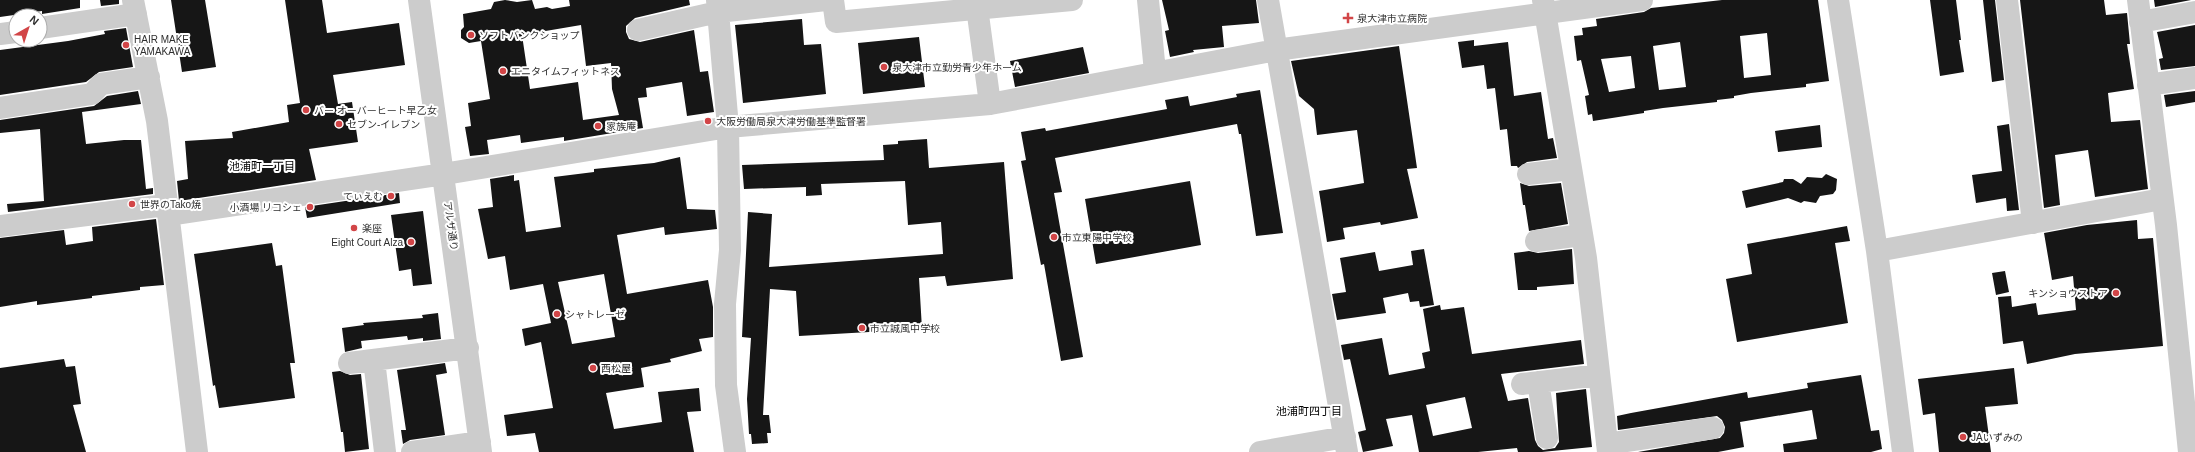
<svg xmlns="http://www.w3.org/2000/svg" width="2195" height="452" font-family="Helvetica,'Noto Sans JP',sans-serif">
<style>
.building{fill:#161616;fill-rule:evenodd}
.lines{fill:none;stroke-linecap:round;stroke-linejoin:round}
.minor{stroke:#ccc;stroke-width:22}
.poi-dot{fill:#d24547;stroke:#fff;stroke-width:1.5}
.labels{text-anchor:middle;dominant-baseline:central;stroke-width:4;stroke-linejoin:round;paint-order:stroke}
.poi-label{font-size:10px;fill:#2f2f2f;stroke:#fff;text-anchor:start}
.street-label{font-size:10px;fill:#2f2f2f;stroke:#fff}
.neighbourhood-label{font-size:11px;fill:#000;stroke:#fff}
</style>
<rect width="100%" height="100%" fill="#fff"/>
<path class="building" d="M0 0H80V8L42 14V11L0 17Z
M100 0H119V4L101 6Z
M171 0H205L216 67 182 72Z
M285 0H322L327 33 399 23 405 65 333 75 338 104 352 102 358 142 309 149 316 180 179 201 177 181 188 179 185 141 233 138 232 132 289 122 287 105 300 103Z
M505 0 517 2 532 0 535 9 547 7 552 9 570 6 569 0H689L690 5 635 18 626 26V32L629 39 640 42 694 30 700 72 708 71 714 112 687 116 682 82 646 88 647 97 638 98 643 128 564 141V137L521 143 520 135 487 140 489 154 470 156 465 127 471 126 468 103 490 99 481 41 469 43 461 38V30L464 27 463 14 491 9 494 2ZM581 25 586 66 611 63 612 89 619 115 583 120 578 82 530 89 522 35Z
M1162 0H1256L1259 23 1222 26 1224 47 1193 50 1194 52 1170 57 1165 31 1169 30Z
M1722 0H1818L1829 81 1806 84V87L1751 93 1734 96V98L1717 100V102L1663 108 1644 111V113L1593 121 1592 114 1588 115 1585 96 1589 95 1581 60 1577 61 1574 36 1583 35 1582 28 1597 26 1596 19 1644 12 1651 8ZM1767 33 1771 75 1744 78 1740 36ZM1680 42 1686 87 1659 90 1653 46ZM1631 56 1635 88 1609 92 1601 59Z
M1930 0H1956L1961 40H1959L1964 72 1940 76Z
M1983 0H1995L2004 80 1992 82Z
M2020 0H2104L2106 15 2127 13 2130 44H2127L2134 89 2108 93 2111 122 2140 120 2148 189 2095 197 2088 150 2055 155 2060 205 2044 208Z
M2154 0H2191L2155 7Z
M802 19 804 45 821 44 826 94 743 103 735 25Z
M2195 25V66L2161 70 2159 59 2163 58 2157 32Z
M126 28 133 67 99 72 86 82 0 95V50L68 41 105 34 104 31Z
M919 37 925 87 863 94 858 43Z
M1474 40V46L1508 42 1514 96 1541 92 1548 139 1553 138 1557 158 1527 162 1518 168 1517 166H1511L1507 129 1500 130 1495 88 1487 89 1484 65 1462 68 1458 42Z
M1399 46 1417 168 1407 169 1418 218 1381 225 1380 222 1343 228 1345 239 1327 242 1319 191 1364 183 1357 130 1317 135 1314 109 1299 96 1291 61Z
M1083 47 1089 73 1015 87 1010 61Z
M1260 90 1283 233 1256 236 1241 134H1239L1237 124 1055 158 1062 192 1054 193 1083 357 1061 361 1044 264 1041 265 1021 161 1026 160 1021 132 1045 128 1046 131 1167 109 1165 100 1188 96 1190 106 1237 97 1236 94Z
M138 91 141 104 82 112 86 144 124 140H141L146 189 153 188V194L8 212 7 204 44 201 40 129 0 133V120L94 106 107 96Z
M2195 91V102L2166 107 2164 95Z
M2009 124 2019 210 2007 211 2006 198 1976 203 1972 175 2002 171 1997 126Z
M1820 125 1822 147 1778 152 1775 131Z
M927 139 929 168 1004 162 1013 279 947 286 945 276 919 278 922 329 799 336 796 291 770 289 763 415H769L771 433H767L768 443 752 444 751 434H749L747 399 751 338 742 337 748 212 772 214 769 267 943 254 941 222 908 225 905 181 821 184 822 195 806 196V187L744 189 742 165 884 160 883 145 898 144V141Z
M680 157 687 209 715 210 717 229 665 235 664 227 617 235 627 294 708 280 713 307V337L699 339 702 351 670 359 671 362 641 368 644 387 606 393 614 429 662 422 658 392 699 388 701 411 687 412 694 452H539L535 433 507 436 504 415 553 408 541 342 525 346 522 329 551 323 543 284 510 290 505 256 488 259 478 209 493 207 490 179 514 175V181L519 180 526 232 561 227 554 177 594 172V169L654 163ZM604 274 615 337 572 344 558 282Z
M1826 174 1837 179 1836 190 1833 194 1820 196 1816 203 1804 201 1801 203 1788 198 1746 208 1742 191 1783 182 1784 179H1793L1801 184 1807 177 1822 178Z
M1190 181 1201 245 1096 264 1085 199Z
M1520 183 1529 186 1561 183 1568 224 1529 231 1525 205H1523Z
M399 193 400 203 307 218 305 207Z
M423 211 432 284 413 286 411 269 399 271 391 215Z
M156 219 164 285 140 287V290L92 296V298L37 305V301L0 307V238L64 230 66 245 93 241 92 227Z
M2137 220 2138 239 2153 238 2163 346 2075 354 2027 364 2023 341 2003 344 1998 297 2011 296 2012 307 2036 303 2038 315 2076 310 2073 276 2052 280 2044 233 2087 225Z
M1847 226 1850 241 1835 243 1848 323 1737 342 1726 279 1752 274 1747 244Z
M272 243 276 266 282 265 295 363H290L295 398 219 408 215 385 213 386 194 254Z
M1424 249 1434 305 1420 307 1419 301 1410 302 1408 293 1383 298 1386 313 1337 320 1332 294 1346 292 1340 258 1375 252 1379 271 1413 265 1411 251Z
M1572 249 1574 284 1537 287V290H1518L1514 253 1529 251 1538 253Z
M2005 271 2009 292 1996 295 1992 273Z
M1440 305 1441 310 1464 307 1472 354 1581 340 1584 364 1501 374 1508 401 1528 398 1535 440 1538 446 1543 450 1555 448 1559 442 1556 393 1586 389 1592 447 1542 452H1518L1517 448 1478 452H1419L1412 415 1386 419 1393 446 1363 452 1358 432 1366 430 1350 359 1344 360 1341 345 1382 338 1389 375 1425 368 1422 353 1430 351 1423 309ZM1465 397 1472 428 1433 436 1426 405Z
M438 313 441 339 423 341V338L408 340 407 336 361 341 362 348 345 352 342 328 364 325 363 323 423 318 422 315Z
M64 359 66 367 75 366 81 404 73 405 86 452H0V368Z
M445 363 447 373 436 375 445 435 410 440 403 444 401 430H406L397 370Z
M2014 368 2018 404 1985 407 1991 452H1939L1935 413 1923 415 1918 379Z
M340 371 350 375 361 374 369 449 345 452 343 432H341L332 372Z
M1861 375 1871 431 1879 430 1882 449 1871 452H1784L1783 444 1817 439 1812 410 1740 422 1744 447 1718 452H1638L1720 438 1724 433 1725 427 1722 420 1717 416 1618 430 1617 416 1631 413 1747 392 1748 398 1808 388 1807 383Z"/>
<g class="lines">
<path class="minor" d="M133 0 157 121 197 452
M419 0 481 452
M717 0 728 127 730 250 725 304 726 385 735 452
M833 0 836 22 1072 0
M976 0 990 104
M1148 0 1155 72
M1268 0 1347 452
M1543 0 1586 258 1608 452
M1838 0 1877 251 1903 452
M2007 0 2033 223
M2138 0 2166 225 2189 452
M2140 22 2195 12
M40 28 136 14
M638 30 718 12 826 0
M0 34 16 32
M2148 85 2195 78
M0 108 92 94 101 84 149 77
M1528 174 1571 169
M168 215 444 174 728 127 990 104 1276 50 1642 0
M0 226 166 205
M1536 241 1582 235
M1877 251 2162 199
M374 360 385 452
M349 363 468 348
M1538 382 1547 438
M1522 384 1599 375
M1607 444 1713 428
M412 452 480 442
M1260 452 1345 437"/>
</g>
<g class="poi-dot">
<path d="M1346 12h4v4h4v4h-4v4h-4v-4h-4v-4h4z"/>
<circle cx="471" cy="35" r="4"/>
<circle cx="126" cy="45" r="4"/>
<circle cx="884" cy="67" r="4"/>
<circle cx="503" cy="71" r="4"/>
<circle cx="306" cy="110" r="4"/>
<circle cx="708" cy="121" r="4"/>
<circle cx="339" cy="124" r="4"/>
<circle cx="598" cy="126" r="4"/>
<circle cx="391" cy="196" r="4"/>
<circle cx="132" cy="204" r="4"/>
<circle cx="310" cy="207" r="4"/>
<circle cx="354" cy="228" r="4"/>
<circle cx="1054" cy="237" r="4"/>
<circle cx="411" cy="242" r="4"/>
<circle cx="2116" cy="293" r="4"/>
<circle cx="557" cy="314" r="4"/>
<circle cx="862" cy="328" r="4"/>
<circle cx="593" cy="368" r="4"/>
<circle cx="1963" cy="437" r="4"/>
</g>
<g class="labels">
<g class="poi-label">
<text x="1357" y="18">泉大津市立病院</text>
<text x="479" y="35">ソフトバンクショップ</text>
<text x="134" y="39">HAIR MAKE<tspan x="134" dy="12">YAMAKAWA</tspan></text>
<text x="892" y="67">泉大津市立勤労青少年ホーム</text>
<text x="511" y="71">エニタイムフィットネス</text>
<text x="314" y="110">バー オーバーヒート早乙女</text>
<text x="716" y="121">大阪労働局泉大津労働基準監督署</text>
<text x="347" y="124">セブン-イレブン</text>
<text x="606" y="126">家族庵</text>
<text x="383" y="196" text-anchor="end">てぃえむ</text>
<text x="140" y="204">世界のTako焼</text>
<text x="302" y="207" text-anchor="end">小酒場 リコシェ</text>
<text x="362" y="228">楽座</text>
<text x="1062" y="237">市立東陽中学校</text>
<text x="403" y="242" text-anchor="end">Eight Court Alza</text>
<text x="2108" y="293" text-anchor="end">キンショウストア</text>
<text x="565" y="314">シャトレーゼ</text>
<text x="870" y="328">市立誠風中学校</text>
<text x="601" y="368">西松屋</text>
<text x="1971" y="437">JAいずみの</text>
</g>
<g class="street-label">
<text transform="translate(451 226) rotate(82)">アルザ通り</text>
</g>
<g class="neighbourhood-label">
<text x="262" y="166">池浦町一丁目</text>
<text x="1309" y="411">池浦町四丁目</text>
</g>
</g>
<g transform="translate(28 28) rotate(39)"><circle r="19" fill="#ffffff" stroke="#acacac"/>
<path d="M0-3L7 15L0 10L-7 15Z" fill="#d24547"/>
<text y="-6" font-size="11" font-weight="bold" text-anchor="middle" fill="#2f2f2f">N</text>
</g>
</svg>
